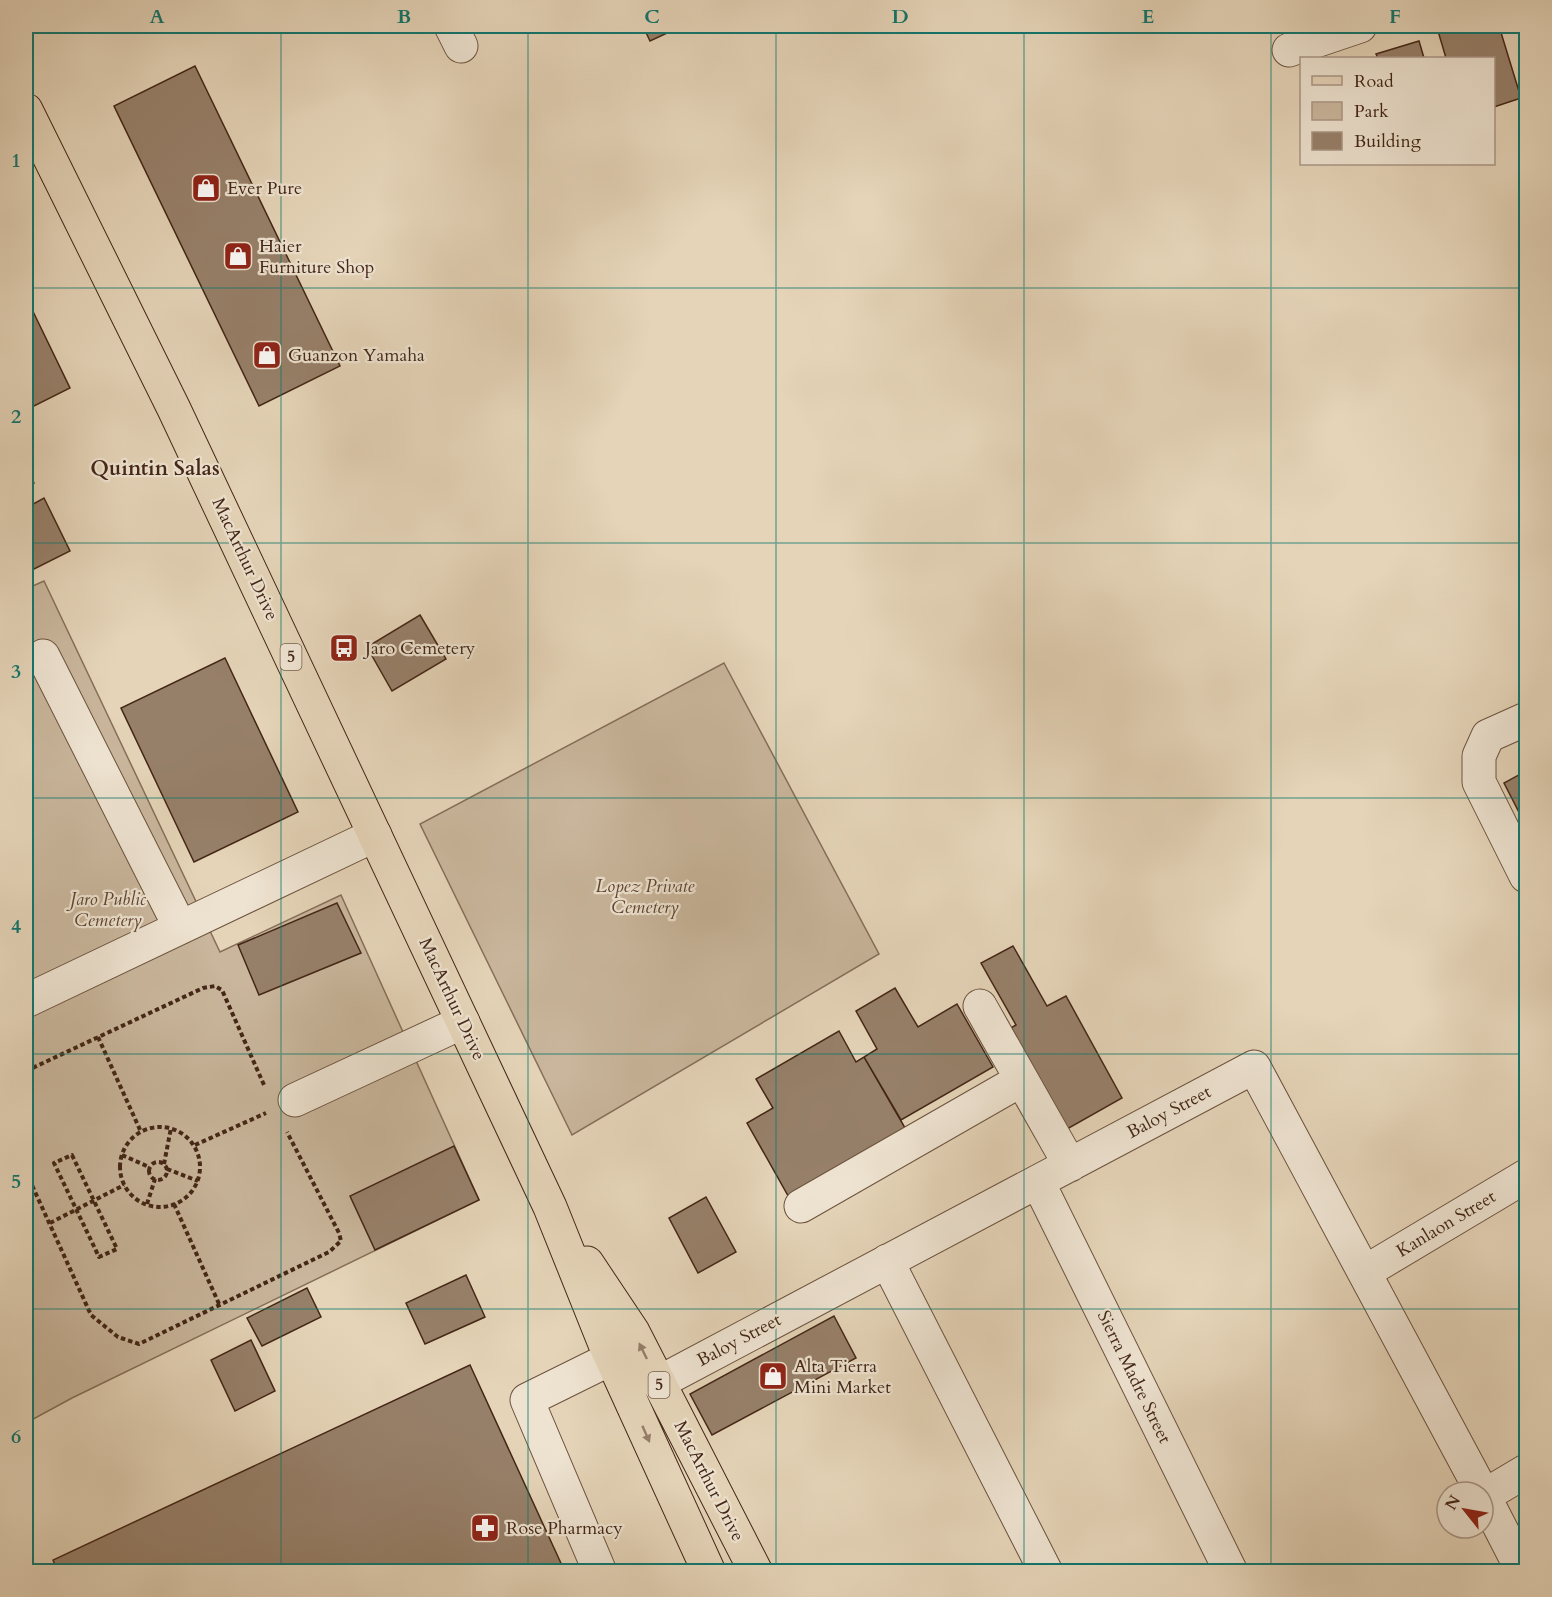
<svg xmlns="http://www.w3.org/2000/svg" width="1552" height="1597" font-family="Cardo,serif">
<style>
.green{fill:#c9b69c;stroke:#866e59;stroke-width:1.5}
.building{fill:#97806a;stroke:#432616;stroke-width:1.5}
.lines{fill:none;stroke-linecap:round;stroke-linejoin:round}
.minor-casing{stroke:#6c523e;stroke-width:35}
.major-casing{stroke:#432616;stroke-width:35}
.path{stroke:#432616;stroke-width:4;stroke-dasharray:4.5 3;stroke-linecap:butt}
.minor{stroke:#eee3d1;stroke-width:33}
.major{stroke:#e5d4b8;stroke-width:33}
.oneway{fill:#947d67}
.grid{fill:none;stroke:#0f766e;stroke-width:1.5;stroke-opacity:0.55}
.labels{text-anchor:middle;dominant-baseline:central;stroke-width:4.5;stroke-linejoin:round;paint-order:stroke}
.shield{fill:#eee3d1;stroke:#765f4e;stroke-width:1.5}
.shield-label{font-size:16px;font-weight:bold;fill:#432616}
.poi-label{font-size:18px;fill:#432616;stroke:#eee3d1;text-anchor:start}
.street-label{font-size:18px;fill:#432616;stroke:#eee3d1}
.park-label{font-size:18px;font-style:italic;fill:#5e4331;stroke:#eee3d1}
.quarter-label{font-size:21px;font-weight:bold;fill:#432616;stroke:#eee3d1}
.neatline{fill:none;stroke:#0f766e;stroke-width:2}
.grid-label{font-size:20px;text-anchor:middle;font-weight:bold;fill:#0f766e}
</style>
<rect width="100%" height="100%" fill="#e5d4b8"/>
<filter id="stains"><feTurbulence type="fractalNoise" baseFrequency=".00333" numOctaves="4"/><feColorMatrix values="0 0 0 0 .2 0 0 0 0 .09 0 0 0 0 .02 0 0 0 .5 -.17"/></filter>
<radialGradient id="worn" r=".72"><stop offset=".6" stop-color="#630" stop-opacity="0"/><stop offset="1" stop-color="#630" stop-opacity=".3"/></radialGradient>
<path class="green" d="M44 581 220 952 341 895 479 1200 72 1398 26 1423V589Z
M724 663 879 954 572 1135 420 824Z"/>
<path class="building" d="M643 26H682L650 41Z
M1455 26H1499L1521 98 1494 107V58H1446L1438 31Z
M1419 41 1424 58H1378L1376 54Z
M195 66 340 366 259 406 114 106Z
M26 297 70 388 28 409 26 404Z
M26 468 34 483 26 488Z
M44 498 70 551 26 573V508Z
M420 615 446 659 392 691 367 647Z
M225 658 298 812 194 862 121 708Z
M1526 771V826L1504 783Z
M337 903 361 953 259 995 238 945Z
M1013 946 1047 1006 1066 996 1122 1098 1060 1133 1004 1032 1016 1025 981 963Z
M895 988 918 1027 957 1004 993 1067 901 1120 864 1057 877 1049 856 1011Z
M839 1031 856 1062 864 1057 908 1133 791 1201 747 1123 773 1108 756 1079Z
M454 1146 479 1200 375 1250 350 1196Z
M706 1197 736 1252 698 1273 669 1218Z
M466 1275 485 1317 425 1344 406 1303Z
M307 1288 321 1317 262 1346 247 1318Z
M834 1316 856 1358 712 1435 690 1394Z
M251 1340 275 1391 235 1411 211 1360Z
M470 1365 565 1572H58L53 1560Z"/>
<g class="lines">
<g class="minor-casing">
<path id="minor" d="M451 26 461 46
M1289 50 1360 26
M43 656 180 927
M1526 719 1488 736 1479 756V782L1526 876
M26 1001 375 835
M980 1006 1070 1165
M295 1100 463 1022
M1038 1182 1231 1572
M801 1206 1021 1080
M887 1261 1046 1572
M1365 1272 1526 1176
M658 1383 1254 1067 1482 1492
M1483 1494 1523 1572
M1484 1496 1526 1471
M600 1572 527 1400 612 1358"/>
</g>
<g class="major-casing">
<path id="major" d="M26 110 174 409 550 1207 605 1344 709 1572
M587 1263 633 1332 756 1572"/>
</g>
<path class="path" d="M98 1037 141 1132
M26 1071 203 988 215 986 222 990 264 1085
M120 1167a40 40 0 1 1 80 0a40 40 0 1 1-80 0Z
M195 1145 266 1113
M72 1155 117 1249 99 1257 54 1163Z
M122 1155 149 1167
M149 1171a9 9 0 1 1 18 0a9 9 0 1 1-18 0Z
M164 1164 171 1128
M167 1169 198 1181
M26 1172 91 1315 118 1337 139 1344 329 1252 341 1241 339 1233 287 1132
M147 1204 155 1179
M174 1204 220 1306
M50 1223 124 1185"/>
<use href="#minor" class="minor"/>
<use href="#major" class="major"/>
</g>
<defs><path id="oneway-solid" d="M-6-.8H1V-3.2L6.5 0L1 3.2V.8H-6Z" transform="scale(1.5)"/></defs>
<g class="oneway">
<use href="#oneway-solid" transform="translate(643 1351) rotate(-116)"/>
<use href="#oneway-solid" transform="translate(646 1434) rotate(66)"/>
</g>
<path class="grid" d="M281 26V1572M528 26V1572M776 26V1572M1024 26V1572M1271 26V1572M26 288H1526M26 543H1526M26 798H1526M26 1054H1526M26 1309H1526"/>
<defs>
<g id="shop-square" transform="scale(1.5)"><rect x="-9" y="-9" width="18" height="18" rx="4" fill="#8f2418" stroke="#eee3d1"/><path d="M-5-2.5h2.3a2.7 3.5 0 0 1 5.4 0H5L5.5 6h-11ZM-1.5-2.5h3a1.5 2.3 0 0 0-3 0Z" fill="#fff"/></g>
<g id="bus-square" transform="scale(1.5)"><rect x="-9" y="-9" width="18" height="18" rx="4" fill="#8f2418" stroke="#eee3d1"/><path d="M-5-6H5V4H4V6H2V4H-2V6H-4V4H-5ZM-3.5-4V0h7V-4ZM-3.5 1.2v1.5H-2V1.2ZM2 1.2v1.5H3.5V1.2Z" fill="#fff"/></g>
<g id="pharmacy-square" transform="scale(1.5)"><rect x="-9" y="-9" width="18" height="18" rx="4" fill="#8f2418" stroke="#eee3d1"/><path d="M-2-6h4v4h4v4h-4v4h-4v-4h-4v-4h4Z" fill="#fff"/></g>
</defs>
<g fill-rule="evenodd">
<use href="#shop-square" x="206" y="188"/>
<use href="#shop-square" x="238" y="256"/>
<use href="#shop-square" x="267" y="355"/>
<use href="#bus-square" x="344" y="648"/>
<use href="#shop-square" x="773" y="1376"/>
<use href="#pharmacy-square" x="485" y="1528"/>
</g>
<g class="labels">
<g class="shield">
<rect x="280.5" y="644" width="21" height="26" rx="4.5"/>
<rect x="648.5" y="1372" width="21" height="26" rx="4.5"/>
</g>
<g class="shield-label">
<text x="291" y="657">5</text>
<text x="659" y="1385">5</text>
</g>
<g class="poi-label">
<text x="227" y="188">Ever Pure</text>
<text x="259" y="246">Haier<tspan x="259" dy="21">Furniture Shop</tspan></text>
<text x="288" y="355">Guanzon Yamaha</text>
<text x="365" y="648">Jaro Cemetery</text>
<text x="794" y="1366">Alta Tierra<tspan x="794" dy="21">Mini Market</tspan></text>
<text x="506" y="1528">Rose Pharmacy</text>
</g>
<g class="street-label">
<text transform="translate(245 559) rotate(65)">MacArthur Drive</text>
<text transform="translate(452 999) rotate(65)">MacArthur Drive</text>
<text transform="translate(1169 1112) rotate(-28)">Baloy Street</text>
<text transform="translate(1446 1224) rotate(-31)">Kanlaon Street</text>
<text transform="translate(739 1340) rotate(-28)">Baloy Street</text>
<text transform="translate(1134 1377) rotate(64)">Sierra Madre Street</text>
<text transform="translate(709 1481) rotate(63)">MacArthur Drive</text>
</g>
<g class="park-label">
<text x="645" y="886">Lopez Private<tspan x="645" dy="21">Cemetery</tspan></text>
<text x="108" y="899">Jaro Public<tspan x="108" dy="21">Cemetery</tspan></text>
</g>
<g class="quarter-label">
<text x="155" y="468">Quintin Salas</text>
</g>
</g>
<rect width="1552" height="1597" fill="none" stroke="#e5d4b8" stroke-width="66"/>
<rect x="1300" y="57" width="195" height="108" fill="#eee3d1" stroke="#aa9786" stroke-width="1.5"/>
<rect x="1312" y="76" width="30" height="9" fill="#e5d4b8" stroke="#aa9786" stroke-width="1.5"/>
<text x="1354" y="87" font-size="18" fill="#432616">Road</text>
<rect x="1312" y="102" width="30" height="18" fill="#c9b69c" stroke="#aa9786" stroke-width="1.5"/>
<text x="1354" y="117" font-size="18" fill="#432616">Park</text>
<rect x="1312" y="132" width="30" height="18" fill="#97806a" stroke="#aa9786" stroke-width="1.5"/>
<text x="1354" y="147" font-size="18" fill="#432616">Building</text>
<g transform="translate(1465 1510) rotate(301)"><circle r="28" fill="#eee3d1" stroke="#aa9786" stroke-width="1.5"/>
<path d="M0-4.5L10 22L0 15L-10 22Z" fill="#8f2418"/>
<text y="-9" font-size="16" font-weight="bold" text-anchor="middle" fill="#432616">N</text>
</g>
<rect x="33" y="33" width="1486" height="1531" class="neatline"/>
<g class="grid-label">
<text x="157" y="23">A</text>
<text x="404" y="23">B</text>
<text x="652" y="23">C</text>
<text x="900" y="23">D</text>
<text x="1148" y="23">E</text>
<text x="1395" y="23">F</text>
<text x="16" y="167">1</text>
<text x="16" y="423">2</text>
<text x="16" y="678">3</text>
<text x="16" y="933">4</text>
<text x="16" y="1188">5</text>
<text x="16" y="1443">6</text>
</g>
<rect width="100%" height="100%" filter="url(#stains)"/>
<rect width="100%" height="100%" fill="url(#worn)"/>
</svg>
